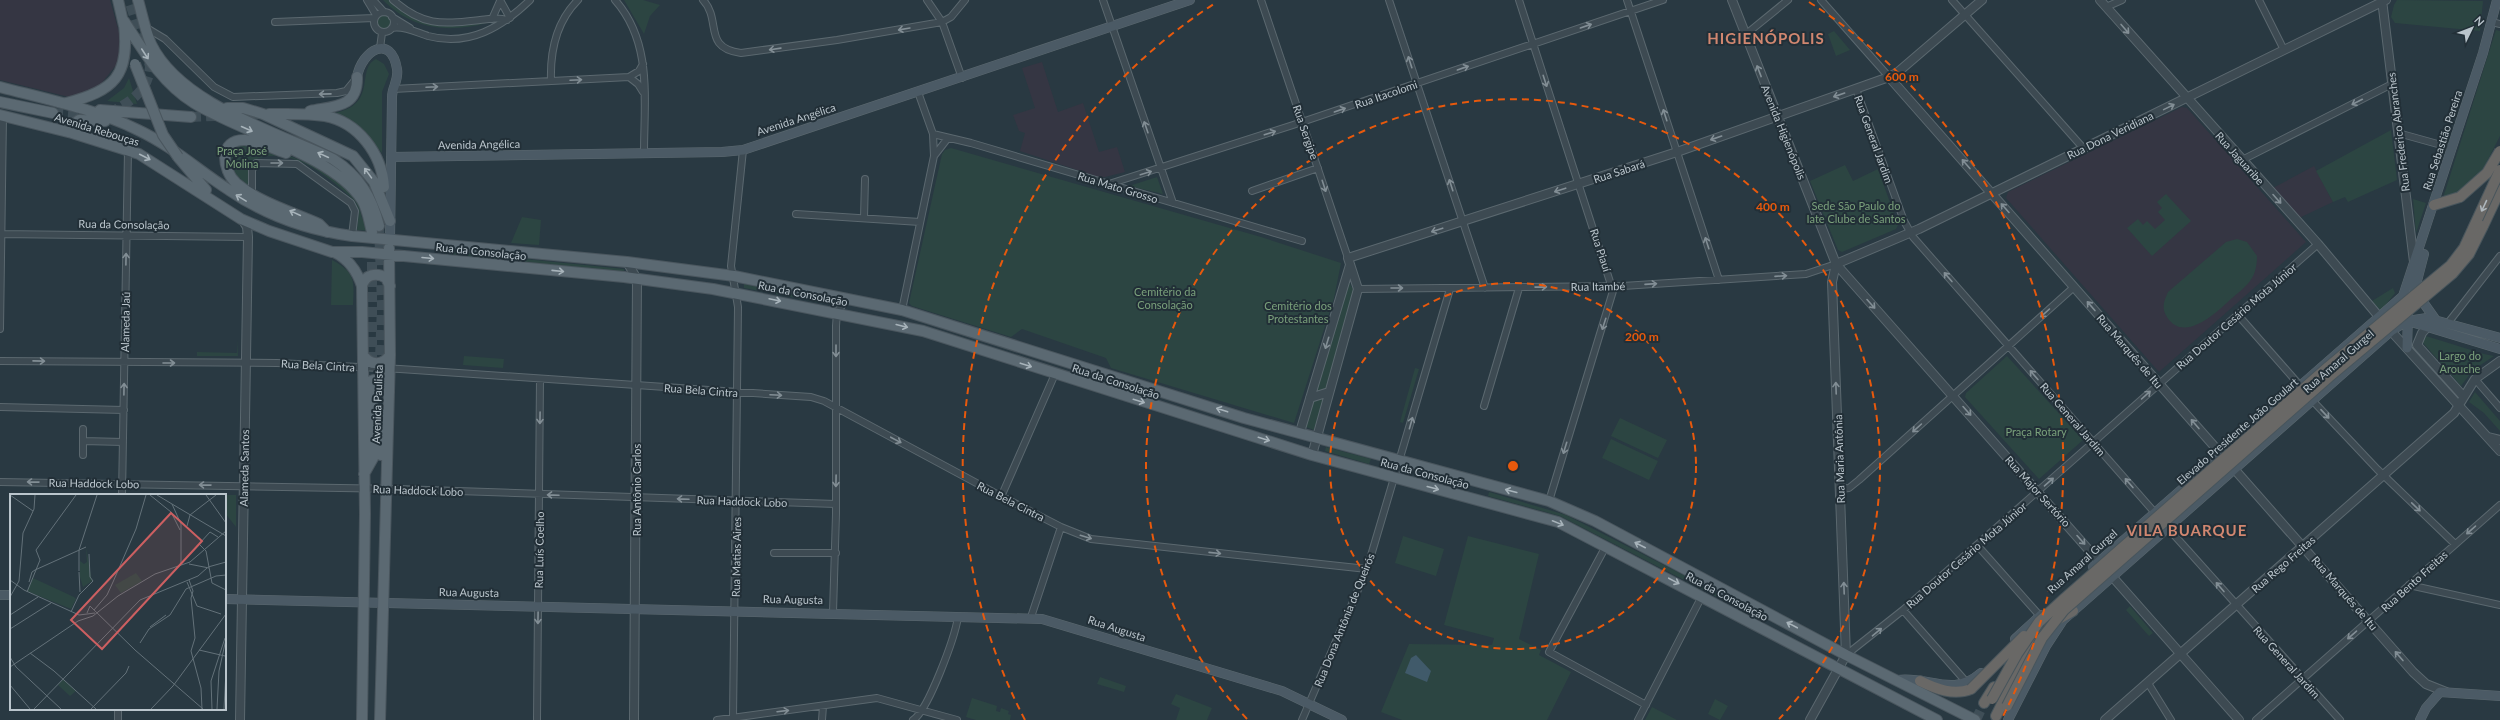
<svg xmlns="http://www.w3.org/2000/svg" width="2500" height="720" font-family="Lato,sans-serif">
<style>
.medical{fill:#353643}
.green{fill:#2c4542}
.water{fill:#405a6a}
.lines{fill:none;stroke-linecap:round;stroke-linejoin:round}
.primary-tunnel{stroke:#3f4e57;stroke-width:10;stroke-dasharray:10 5;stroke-linecap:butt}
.trunk-tunnel{stroke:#3f4e57;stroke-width:10;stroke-dasharray:10 5;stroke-linecap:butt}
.minor-casing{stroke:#5b686f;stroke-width:8}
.tertiary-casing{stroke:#5b686f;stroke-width:10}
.secondary-casing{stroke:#5b686f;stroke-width:10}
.primary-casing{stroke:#4a565e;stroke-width:12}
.trunk-casing{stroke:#48555c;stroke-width:12}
.minor{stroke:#3d4a52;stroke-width:6}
.tertiary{stroke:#3d4a52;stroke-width:8}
.secondary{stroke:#4b5a65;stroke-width:9}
.primary{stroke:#5b6972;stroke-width:10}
.trunk{stroke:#696866;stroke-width:10}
.primary-bridge-casing{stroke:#4a565e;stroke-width:12;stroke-linecap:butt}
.trunk-bridge-casing{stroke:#48555c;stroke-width:12;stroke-linecap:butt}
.primary-bridge{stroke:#5b6972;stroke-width:10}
.trunk-bridge{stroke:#696866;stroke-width:10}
.oneway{stroke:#828e95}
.oneway2{stroke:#a7b3ba}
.oneway3{stroke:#aeb7bd}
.ring{fill:none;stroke:#e8590c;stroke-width:2;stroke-dasharray:7 5}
.labels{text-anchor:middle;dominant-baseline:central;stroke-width:4;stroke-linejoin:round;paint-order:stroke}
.street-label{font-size:11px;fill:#bac5cc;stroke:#222f37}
.park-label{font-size:11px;fill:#7aa07b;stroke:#222f37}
.district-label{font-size:15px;font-weight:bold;letter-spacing:1px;fill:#d18770;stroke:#222f37}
.inset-road{fill:none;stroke:#637179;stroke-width:1}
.view{fill:#cc5f61;fill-opacity:0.15;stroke:#cc5f61;stroke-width:2}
.inset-edge{fill:none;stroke:#bac5cc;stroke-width:2}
.centre{fill:#e8590c;stroke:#222f37;stroke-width:2}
.ring-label{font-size:12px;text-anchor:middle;font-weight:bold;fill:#e8590c;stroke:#222f37;stroke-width:4;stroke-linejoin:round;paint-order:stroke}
</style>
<rect width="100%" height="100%" fill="#293942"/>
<path class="medical" d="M0 0H110L121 39 120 55 117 64 101 84 87 92 69 97 0 80Z
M1042 62 1058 112 1083 103 1099 152 1117 147 1125 172 1101 178 1020 151 1025 133 1019 131 1013 115 1035 108 1022 68Z
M2182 107 2187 108 2306 242 2159 372 2006 198 2008 192Z
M2314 166 2333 202 2299 218 2273 188Z"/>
<path class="green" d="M383 0H391L426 21 486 20 487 23C449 33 412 30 383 0Z
M624 0H643L660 5 650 16 644 34Z
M2397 0 2483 1 2480 31 2395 23 2391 17 2394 5Z
M376 22a8 8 0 1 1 16 0a8 8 0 1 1-16 0Z
M2496 30 2500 31V136L2479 177 2459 192 2443 198Z
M1834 31 1850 50 1836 56 1828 34Z
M376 59 384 64 389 74 382 92V153L361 128 334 113C379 105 355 69 376 59Z
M129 78 137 104 107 101 124 88Z
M2391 130 2397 180 2348 202 2345 197 2333 202 2316 171Z
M244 143 290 156C315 166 341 176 356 200 361 207 360 217 365 223L382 220 383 216V232L357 230 359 210 355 201C329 178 293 144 254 160L248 168V186L229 168 233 149Z
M951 148 1261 237 1341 263 1334 298 1294 423 1111 368 1106 358 1022 329 1011 337 912 306 909 303 942 154 945 150Z
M1845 165 1853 181 1878 169 1898 225 1896 229 1842 252 1838 250 1810 181Z
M1157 177 1163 194 1129 186Z
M2166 194 2191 221 2152 256 2127 228 2138 219 2143 225 2147 221 2155 229 2165 220 2158 212 2162 208 2157 202Z
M2413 199 2426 203 2416 233Z
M522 217 541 220 539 245 511 243Z
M2237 239 2247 242 2257 256C2257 262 2256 269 2254 274 2250 284 2239 292 2231 299 2217 312 2184 344 2167 317 2161 308 2164 301 2168 292L2226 242Z
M447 251 624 269V272L447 254Z
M332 260C356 273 354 280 353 305H331Z
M1348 281 1355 292 1326 391 1312 396Z
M744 284 828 301 827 304 744 288Z
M2393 288 2395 293 2381 311 2372 301Z
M2426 336 2484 354 2494 356 2473 370 2461 386 2424 344 2422 341Z
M237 340 238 356H197V352L237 353Z
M464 356 504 359 503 368 463 365Z
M2007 356 2083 440 2039 479 1965 397 1966 393Z
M1415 368 1419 369 1403 423 1400 422Z
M2475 392 2500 421V431L2484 413 2469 402Z
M1325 394 1314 430 1303 426 1312 399Z
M1620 418 1667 440 1658 458 1611 436Z
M1611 439 1658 461 1649 480 1602 458Z
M1326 447 1371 459 1369 464 1325 451Z
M1489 492 1566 515 1748 608 1746 612 1560 516 1488 496Z
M211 495H236V527L225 513V495Z
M1403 536 1444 549 1436 576 1395 563Z
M1468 536 1539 554 1519 639 1541 650 1539 655 1571 672 1547 720H1402L1381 712 1409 644 1492 645 1494 638 1444 625Z
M2130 606 2153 633 2149 636 2126 610Z
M1100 677 1126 686 1124 692 1097 684Z
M1176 694 1212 708 1207 720H1176L1180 708 1171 704Z
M972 698 997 706 996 711 1000 712 1001 708 1009 711 1008 714 1011 715 1010 720H976L966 717Z
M1715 699 1728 706 1720 720 1708 714Z
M1652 707 1677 720H1645Z"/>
<path class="water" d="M1416 655 1431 671 1427 682 1405 673 1411 658Z"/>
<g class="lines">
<path class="primary-tunnel" d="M53 113 91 116
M109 113C129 103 149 91 150 66L129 0
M191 117 261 114
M372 232V370
M379 385 382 305 379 226"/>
<path class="trunk-tunnel" d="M1976 720 1984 703"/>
<g class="minor-casing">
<path id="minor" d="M367 0 376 15
M373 0 384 12
M393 0C424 27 442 24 480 20 489 19 498 17 507 20
M500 0 510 18
M615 0C653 43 644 100 644 153
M703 0C722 20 702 48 741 53L837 40 942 22 951 17 965 0
M927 0 942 22 962 78
M1103 0 1173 203
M1261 0 1348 258
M1389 0 1485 288
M1519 0 1613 291 1549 501
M1627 0 1719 280
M1821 0 1889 77
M1952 0 2084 149
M2259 0 2284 50
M2106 7 2122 0
M374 22a10 10 0 1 1 20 0a10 10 0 1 1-20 0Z
M392 17 410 28
M492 19 500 1
M275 22 374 18
M2492 22 2500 24
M145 27 165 39 214 87 233 97 337 93 346 91 355 80
M392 28C403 25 418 33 428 36 469 47 502 27 530 0
M1745 35 1788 0
M380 48 382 33
M629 77 638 84 643 92
M551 81C550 51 556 22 578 0
M393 89 629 77 639 71 643 64
M1856 89 1904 221 1913 237 2156 514
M918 92 933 134 934 156 948 138
M2398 133 2452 148
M933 134 971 143 1302 241
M2242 160 2392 84
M1109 184 1293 125 1663 0
M1252 191 1318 168
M252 193V170L256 163 297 164 351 203 355 211 352 236
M796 214 920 222
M864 218 865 179
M0 234 248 237
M1358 289 1623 286 1806 274 1836 264
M902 310 934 156
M2238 315 2303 389
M2448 323 2500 256
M0 329 3 116
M0 361 277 363 400 369 811 397 824 401 995 493 1061 527 1091 539 1367 569
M2475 379 2500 408
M2311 399 2377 469 2455 544
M1484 406 1519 288
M0 407 124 410
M83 441 123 442
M83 455V429
M0 482 398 489 836 504
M1840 489 1849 488 1859 480 2074 287
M122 495 128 150
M1001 497 1055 374
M2166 526 2340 720
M1977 545 2040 616
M1606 546 1549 652 1646 705
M774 553H836
M2409 585 2500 605
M1903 610 1968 684
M833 612 836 514V326L837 312 848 298
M1031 617 1061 527
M1846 655 1903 610 2318 244
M2148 683 2171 720
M733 718 738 307 731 266 743 150
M118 720V709
M537 720 540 379
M717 720 877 698 957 720
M822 720 823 706
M913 720C928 711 955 637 958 617
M1302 720 1367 569 1450 289
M1638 720 1702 596
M2256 720 2500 505"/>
</g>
<g class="tertiary-casing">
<path id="tertiary" d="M1732 0 1836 264 2239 720
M2100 0 2318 244 2391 331 2500 451
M2382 0 2414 262
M1889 77 2413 672 2426 684 2446 692
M627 262 637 279 634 720
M1836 264 1919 229 2386 0
M2431 323 2422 333 2417 345 2463 396
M1310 398 1329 392
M1300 432 1350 265
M2488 437 2500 440
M1312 455 1358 289 1348 258 1677 152 1889 77 1898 72 1982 0
M240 720 248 237 247 227 242 219
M1810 720 1846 655 1832 282 1836 264
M2105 720 2454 413 2475 379 2500 361"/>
</g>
<g class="secondary-casing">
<path id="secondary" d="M357 77C362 50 391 33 397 69 399 80 392 87 392 97L390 240
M391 157 722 152 743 150 1190 0
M2418 295 2435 319
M2412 300 2424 254
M2408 321 2500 349
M2407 348 2408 316
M2093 567 2403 296 2483 53 2497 0
M0 595H11
M225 599 1042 619 1282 691 1342 720
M2015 639 2041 615
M1898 680C1930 676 1952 698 1981 673
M2008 720 2046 646 2063 620 2391 331 2407 321 2427 318 2500 338
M2420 720 2426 708 2440 692 2500 696"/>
</g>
<g class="primary-casing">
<path id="primary" d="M118 0 124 26
M138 0C142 14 145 30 151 44 180 104 276 132 333 159 359 176 372 197 379 226
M124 21C144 52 162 83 194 103 240 132 333 155 362 200 368 210 369 221 372 232
M0 87C46 99 95 109 138 130 172 146 198 170 229 190 267 216 307 230 352 236L627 262 734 276 902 310 1244 418 1549 501 1595 521 1846 655 1975 720
M0 102 53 113
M66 103C114 91 130 76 124 24
M227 108H243L263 114 353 156 374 182 390 221
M100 110 191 117
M310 111C334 106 358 108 357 77
M269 114C288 114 306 113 325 116 358 122 382 154 384 187
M0 115 72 133 139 154 241 219 269 231 332 252H362L624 277 713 289 923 331 1312 455 1558 522 1937 720
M72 133V125L79 120 105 121
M286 153C273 149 259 141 245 140 218 139 222 170 236 183 258 202 292 212 319 224L327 232
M178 157 206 190
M334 252C349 259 357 271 362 286L365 514 362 720
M362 286C365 274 377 272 386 278L390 286
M363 355C370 366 383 366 390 355
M366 385C374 376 385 379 389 390
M379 411 381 455
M364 474 373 458 372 385
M380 720 390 355 389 248"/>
</g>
<g class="trunk-casing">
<path id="trunk" d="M2434 205 2460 197
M2483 226 2500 190
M2057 620 2073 611
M1920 681C1936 689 1954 696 1971 689
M1984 703 1994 687
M1996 716 2026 656 2036 642"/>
</g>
<use href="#minor" class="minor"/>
<use href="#tertiary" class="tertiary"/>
<use href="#secondary" class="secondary"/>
<use href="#primary" class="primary"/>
<use href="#trunk" class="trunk"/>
<g class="primary-bridge-casing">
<path id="primary-bridge" d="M135 64 163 135 178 157"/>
</g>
<g class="trunk-bridge-casing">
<path id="trunk-bridge" d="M2460 197 2487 173 2500 151
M1971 689 2024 636
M1992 699 2017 654 2039 622 2065 598 2328 367 2451 265 2464 248 2500 170
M2007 706 2042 638 2064 610 2329 377 2452 274 2469 254 2483 226"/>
</g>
<use href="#primary-bridge" class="primary-bridge"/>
<use href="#trunk-bridge" class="trunk-bridge"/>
</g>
<defs><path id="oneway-shaft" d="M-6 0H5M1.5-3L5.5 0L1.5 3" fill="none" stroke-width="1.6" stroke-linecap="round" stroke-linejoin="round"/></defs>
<g class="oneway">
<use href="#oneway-shaft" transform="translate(1586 26) rotate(-19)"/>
<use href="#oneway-shaft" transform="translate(904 29) rotate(170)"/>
<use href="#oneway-shaft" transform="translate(2125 29) rotate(49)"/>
<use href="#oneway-shaft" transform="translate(775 49) rotate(172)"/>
<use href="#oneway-shaft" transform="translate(1410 62) rotate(-108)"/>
<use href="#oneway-shaft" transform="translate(1463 68) rotate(-19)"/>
<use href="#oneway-shaft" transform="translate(1759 71) rotate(-111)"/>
<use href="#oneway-shaft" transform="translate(576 80) rotate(-3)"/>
<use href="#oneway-shaft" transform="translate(1545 81) rotate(72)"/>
<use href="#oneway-shaft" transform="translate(432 87) rotate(-3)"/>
<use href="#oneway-shaft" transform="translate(325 94) rotate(179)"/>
<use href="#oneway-shaft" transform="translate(1839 95) rotate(161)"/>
<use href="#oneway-shaft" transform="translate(2357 102) rotate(153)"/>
<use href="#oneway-shaft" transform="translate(2169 107) rotate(-26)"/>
<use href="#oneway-shaft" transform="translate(1340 110) rotate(-19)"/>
<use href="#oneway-shaft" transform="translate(1665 115) rotate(-108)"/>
<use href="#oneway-shaft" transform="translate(1146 127) rotate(-109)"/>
<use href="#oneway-shaft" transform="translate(1270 133) rotate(-18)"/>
<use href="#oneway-shaft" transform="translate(1716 138) rotate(161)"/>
<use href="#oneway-shaft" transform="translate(277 163)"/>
<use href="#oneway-shaft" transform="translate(1966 164) rotate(-131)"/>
<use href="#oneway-shaft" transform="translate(1146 173) rotate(-17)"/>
<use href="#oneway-shaft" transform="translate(1451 185) rotate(-108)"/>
<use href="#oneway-shaft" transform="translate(1324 186) rotate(72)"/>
<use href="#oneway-shaft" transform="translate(1560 190) rotate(162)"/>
<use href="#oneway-shaft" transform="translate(2277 199) rotate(48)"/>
<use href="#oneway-shaft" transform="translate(2005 208) rotate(-132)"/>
<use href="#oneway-shaft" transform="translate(1437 230) rotate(162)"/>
<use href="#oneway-shaft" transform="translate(1707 243) rotate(-108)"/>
<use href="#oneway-shaft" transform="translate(126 259) rotate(-89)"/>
<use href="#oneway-shaft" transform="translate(1781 276) rotate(-4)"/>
<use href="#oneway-shaft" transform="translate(1948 277) rotate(-131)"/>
<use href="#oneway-shaft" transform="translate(1651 284) rotate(-4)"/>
<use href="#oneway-shaft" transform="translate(1541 287) rotate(-1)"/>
<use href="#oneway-shaft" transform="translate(1397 288)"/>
<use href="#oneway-shaft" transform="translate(1871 304) rotate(48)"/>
<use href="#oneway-shaft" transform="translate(2091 306) rotate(-131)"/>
<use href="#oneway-shaft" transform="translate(2045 313) rotate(138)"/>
<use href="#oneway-shaft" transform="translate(1604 324) rotate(108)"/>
<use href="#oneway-shaft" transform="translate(1327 343) rotate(107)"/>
<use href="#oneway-shaft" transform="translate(836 351) rotate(90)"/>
<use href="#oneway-shaft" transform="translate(39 361) rotate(1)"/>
<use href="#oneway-shaft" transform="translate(169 363)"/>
<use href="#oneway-shaft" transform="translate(2034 375) rotate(-131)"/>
<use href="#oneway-shaft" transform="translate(1836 388) rotate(-92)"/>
<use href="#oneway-shaft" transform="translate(124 389) rotate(-89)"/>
<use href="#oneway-shaft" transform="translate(776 395) rotate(3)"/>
<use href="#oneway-shaft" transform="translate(2146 395) rotate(-42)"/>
<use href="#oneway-shaft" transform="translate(1967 411) rotate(48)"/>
<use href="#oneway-shaft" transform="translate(2325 414) rotate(47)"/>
<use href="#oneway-shaft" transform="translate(540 418) rotate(91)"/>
<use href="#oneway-shaft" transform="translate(1411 423) rotate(-74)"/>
<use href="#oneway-shaft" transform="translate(2195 424) rotate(-131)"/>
<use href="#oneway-shaft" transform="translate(1917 428) rotate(138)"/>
<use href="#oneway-shaft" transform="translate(896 440) rotate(28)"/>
<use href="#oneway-shaft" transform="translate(1565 448) rotate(107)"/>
<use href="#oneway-shaft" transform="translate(836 481) rotate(91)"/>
<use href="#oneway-shaft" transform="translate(33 482) rotate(-179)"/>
<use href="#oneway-shaft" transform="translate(2049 482) rotate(-41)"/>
<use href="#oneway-shaft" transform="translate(2129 483) rotate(-131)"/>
<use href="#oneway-shaft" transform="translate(205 485) rotate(-179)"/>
<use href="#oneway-shaft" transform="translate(553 495) rotate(-178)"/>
<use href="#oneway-shaft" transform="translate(683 499) rotate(-178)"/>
<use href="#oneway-shaft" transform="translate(2416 507) rotate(44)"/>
<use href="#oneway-shaft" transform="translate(2471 530) rotate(139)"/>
<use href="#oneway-shaft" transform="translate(1086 537) rotate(17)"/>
<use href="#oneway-shaft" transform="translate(2081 540) rotate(48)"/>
<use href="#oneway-shaft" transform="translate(1215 553) rotate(6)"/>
<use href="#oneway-shaft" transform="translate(2220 587) rotate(-131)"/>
<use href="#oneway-shaft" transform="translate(1844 588) rotate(-92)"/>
<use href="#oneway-shaft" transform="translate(538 618) rotate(91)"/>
<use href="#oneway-shaft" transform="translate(1877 632) rotate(-40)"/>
<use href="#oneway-shaft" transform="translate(2352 635) rotate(139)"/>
<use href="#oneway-shaft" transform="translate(2399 656) rotate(-131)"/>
<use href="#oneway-shaft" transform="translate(783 711) rotate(-7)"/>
</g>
<g class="oneway2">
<use href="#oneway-shaft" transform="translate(145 54) rotate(57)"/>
<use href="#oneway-shaft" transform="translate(247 129) rotate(24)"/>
<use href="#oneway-shaft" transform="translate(323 155) rotate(-155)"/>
<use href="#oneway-shaft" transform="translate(145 157) rotate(27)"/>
<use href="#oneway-shaft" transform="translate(368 173) rotate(-126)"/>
<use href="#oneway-shaft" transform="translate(241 198) rotate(-149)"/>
<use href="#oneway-shaft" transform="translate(295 213) rotate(-155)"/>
<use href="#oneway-shaft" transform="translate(428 258) rotate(5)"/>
<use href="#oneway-shaft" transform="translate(558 271) rotate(6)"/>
<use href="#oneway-shaft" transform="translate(775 300) rotate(12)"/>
<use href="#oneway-shaft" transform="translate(902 326) rotate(14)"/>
<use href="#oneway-shaft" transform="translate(1026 365) rotate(18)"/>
<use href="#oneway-shaft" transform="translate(1139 401) rotate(17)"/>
<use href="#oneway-shaft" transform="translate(1222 410) rotate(-162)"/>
<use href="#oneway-shaft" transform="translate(1264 439) rotate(17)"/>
<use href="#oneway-shaft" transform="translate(1433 488) rotate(15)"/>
<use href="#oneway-shaft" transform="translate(1511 491) rotate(-165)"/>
<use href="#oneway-shaft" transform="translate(1558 523) rotate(22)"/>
<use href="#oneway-shaft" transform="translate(1640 545) rotate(-153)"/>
<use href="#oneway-shaft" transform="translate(1674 581) rotate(28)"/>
<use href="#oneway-shaft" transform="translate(1792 625) rotate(-152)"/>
</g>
<use class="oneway3" href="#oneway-shaft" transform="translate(2484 206) rotate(115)"/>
<g class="ring">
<circle cx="1513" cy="466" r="183"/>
<path d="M1247 719A367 367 0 1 1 1779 719"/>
<path d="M1025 720A550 550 0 0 1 1217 2M1809 2A550 550 0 0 1 2001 720"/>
</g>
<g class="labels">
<g class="street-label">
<text transform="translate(1386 94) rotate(-19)">Rua Itacolomi</text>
<text transform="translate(796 119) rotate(-18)">Avenida Angélica</text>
<text transform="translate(97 129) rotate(17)">Avenida Rebouças</text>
<text transform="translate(1306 132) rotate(71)">Rua Sergipe</text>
<text transform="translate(1784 132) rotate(68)">Avenida Higienópolis</text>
<text transform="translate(2398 132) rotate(-97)">Rua Frederico Abranches</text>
<text transform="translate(2110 135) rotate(-26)">Rua Dona Veridiana</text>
<text transform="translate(1874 139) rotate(70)">Rua General Jardim</text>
<text transform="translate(2442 140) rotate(-72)">Rua Sebastião Pereira</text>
<text transform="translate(479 144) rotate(-1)">Avenida Angélica</text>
<text transform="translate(2240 158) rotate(48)">Rua Jaguaribe</text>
<text transform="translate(1619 171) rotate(-18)">Rua Sabará</text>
<text transform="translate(1118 187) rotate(17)">Rua Mato Grosso</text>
<text transform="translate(124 224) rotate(1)">Rua da Consolação</text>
<text transform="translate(1601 250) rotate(72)">Rua Piauí</text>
<text transform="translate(481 251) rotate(6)">Rua da Consolação</text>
<text transform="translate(1598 286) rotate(-1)">Rua Itambé</text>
<text transform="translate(803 293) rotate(11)">Rua da Consolação</text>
<text transform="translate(2236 316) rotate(-41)">Rua Doutor Cesário Mota Júnior</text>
<text transform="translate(125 322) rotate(-89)">Alameda Jaú</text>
<text transform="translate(2130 351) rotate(49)">Rua Marquês de Itu</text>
<text transform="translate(2338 361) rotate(-41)">Rua Amaral Gurgel</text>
<text transform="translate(318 365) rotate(3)">Rua Bela Cintra</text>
<text transform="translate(1116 381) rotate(18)">Rua da Consolação</text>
<text transform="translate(701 390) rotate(4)">Rua Bela Cintra</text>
<text transform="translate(377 404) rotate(-88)">Avenida Paulista</text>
<text transform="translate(2073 419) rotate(49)">Rua General Jardim</text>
<text transform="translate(2237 431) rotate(-41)">Elevado Presidente João Goulart</text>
<text transform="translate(1839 459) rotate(-92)">Rua Maria Antônia</text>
<text transform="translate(244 468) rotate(-89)">Alameda Santos</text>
<text transform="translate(1425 473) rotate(15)">Rua da Consolação</text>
<text transform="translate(94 483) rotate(1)">Rua Haddock Lobo</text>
<text transform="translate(418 490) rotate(2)">Rua Haddock Lobo</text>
<text transform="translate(636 490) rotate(-90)">Rua Antônio Carlos</text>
<text transform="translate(2038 491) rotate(48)">Rua Major Sertório</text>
<text transform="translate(742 501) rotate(2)">Rua Haddock Lobo</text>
<text transform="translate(1011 501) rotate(27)">Rua Bela Cintra</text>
<text transform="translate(539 550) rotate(-89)">Rua Luís Coelho</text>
<text transform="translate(1966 555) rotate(-41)">Rua Doutor Cesário Mota Júnior</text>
<text transform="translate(736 557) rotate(-89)">Rua Matias Aires</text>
<text transform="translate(2082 561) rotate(-42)">Rua Amaral Gurgel</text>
<text transform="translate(2283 564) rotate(-41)">Rua Rego Freitas</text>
<text transform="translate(2414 581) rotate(-42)">Rua Bento Freitas</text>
<text transform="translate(469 592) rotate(1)">Rua Augusta</text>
<text transform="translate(2345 593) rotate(49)">Rua Marquês de Itu</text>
<text transform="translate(1727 596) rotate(28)">Rua da Consolação</text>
<text transform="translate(793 599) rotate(1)">Rua Augusta</text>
<text transform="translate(1344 620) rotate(-68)">Rua Dona Antônia de Queirós</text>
<text transform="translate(1117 628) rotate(18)">Rua Augusta</text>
<text transform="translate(2287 662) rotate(48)">Rua General Jardim</text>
</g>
<g class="park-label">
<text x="242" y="150">Praça José<tspan x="242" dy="13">Molina</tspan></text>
<text x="1856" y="205">Sede São Paulo do<tspan x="1856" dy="13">Iate Clube de Santos</tspan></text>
<text x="1165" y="291">Cemitério da<tspan x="1165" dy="13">Consolação</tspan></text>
<text x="1298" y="305">Cemitério dos<tspan x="1298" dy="13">Protestantes</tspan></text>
<text x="2460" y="355">Largo do<tspan x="2460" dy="13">Arouche</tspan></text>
<text x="2036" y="431">Praça Rotary</text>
</g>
<g class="district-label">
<text x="1766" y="38">HIGIENÓPOLIS</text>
<text x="2187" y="530">VILA BUARQUE</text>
</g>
</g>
<g transform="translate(10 494)">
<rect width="216" height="216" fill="#293942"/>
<path d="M76 53 82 87 73 93 70 83V67L74 70 77 68ZM126 79 132 87 111 99 105 91ZM23 84 64 103 66 105 61 115 17 97ZM53 185 66 197 60 202 48 191Z" fill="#2c4542"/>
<path class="inset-road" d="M0 1 23 17M140 1 161 18 170 36M147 1 162 10 171 30V69M196 1 216 29M162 10 216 42M177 32 180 21 206 1M208 43 200 38 189 50 196 57 202 89 216 96M179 70 199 74M198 73 216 68M25 76 76 53M69 77V56L87 1M69 78 70 98M0 86 14 96 69 121 85 119M179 86 183 97 181 104 185 144 181 157 191 194 192 215M19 88 22 78 25 76M177 88 187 112 211 120M17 98 30 66 26 56 66 1M0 103 9 87 13 39 24 15 25 1M84 116 97 101 103 88 126 35 136 1M61 118 69 101 83 87 80 83 79 60M77 119 80 112 125 156 193 215M0 121 28 103M140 133 156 121M0 135 41 109M139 135 160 121 176 95 206 82 216 81M130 149 139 135M189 156 215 162M20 159 44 177 86 215M0 163 6 173 51 215M0 173 68 127 83 122 108 102 145 80 180 68 216 37M0 191 20 215M24 215 130 106 188 82 197 74M81 215 116 179 119 172M141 215 163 192 216 120M202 215 201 187 215 144M207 215 209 177 216 145M214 215 216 177"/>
<path class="view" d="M161 19 192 47 92 155 61 126Z"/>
<rect width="216" height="216" class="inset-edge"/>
</g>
<circle cx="1513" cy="466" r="6" class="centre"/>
<g class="ring-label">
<text x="1902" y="81">600 m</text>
<text x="1773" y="211">400 m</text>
<text x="1642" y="341">200 m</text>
</g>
<g transform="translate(2472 28) rotate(47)" stroke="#222f37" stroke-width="3" paint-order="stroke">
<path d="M0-3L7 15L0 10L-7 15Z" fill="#bac5cc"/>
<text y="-6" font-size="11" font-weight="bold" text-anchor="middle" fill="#bac5cc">N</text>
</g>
</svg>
